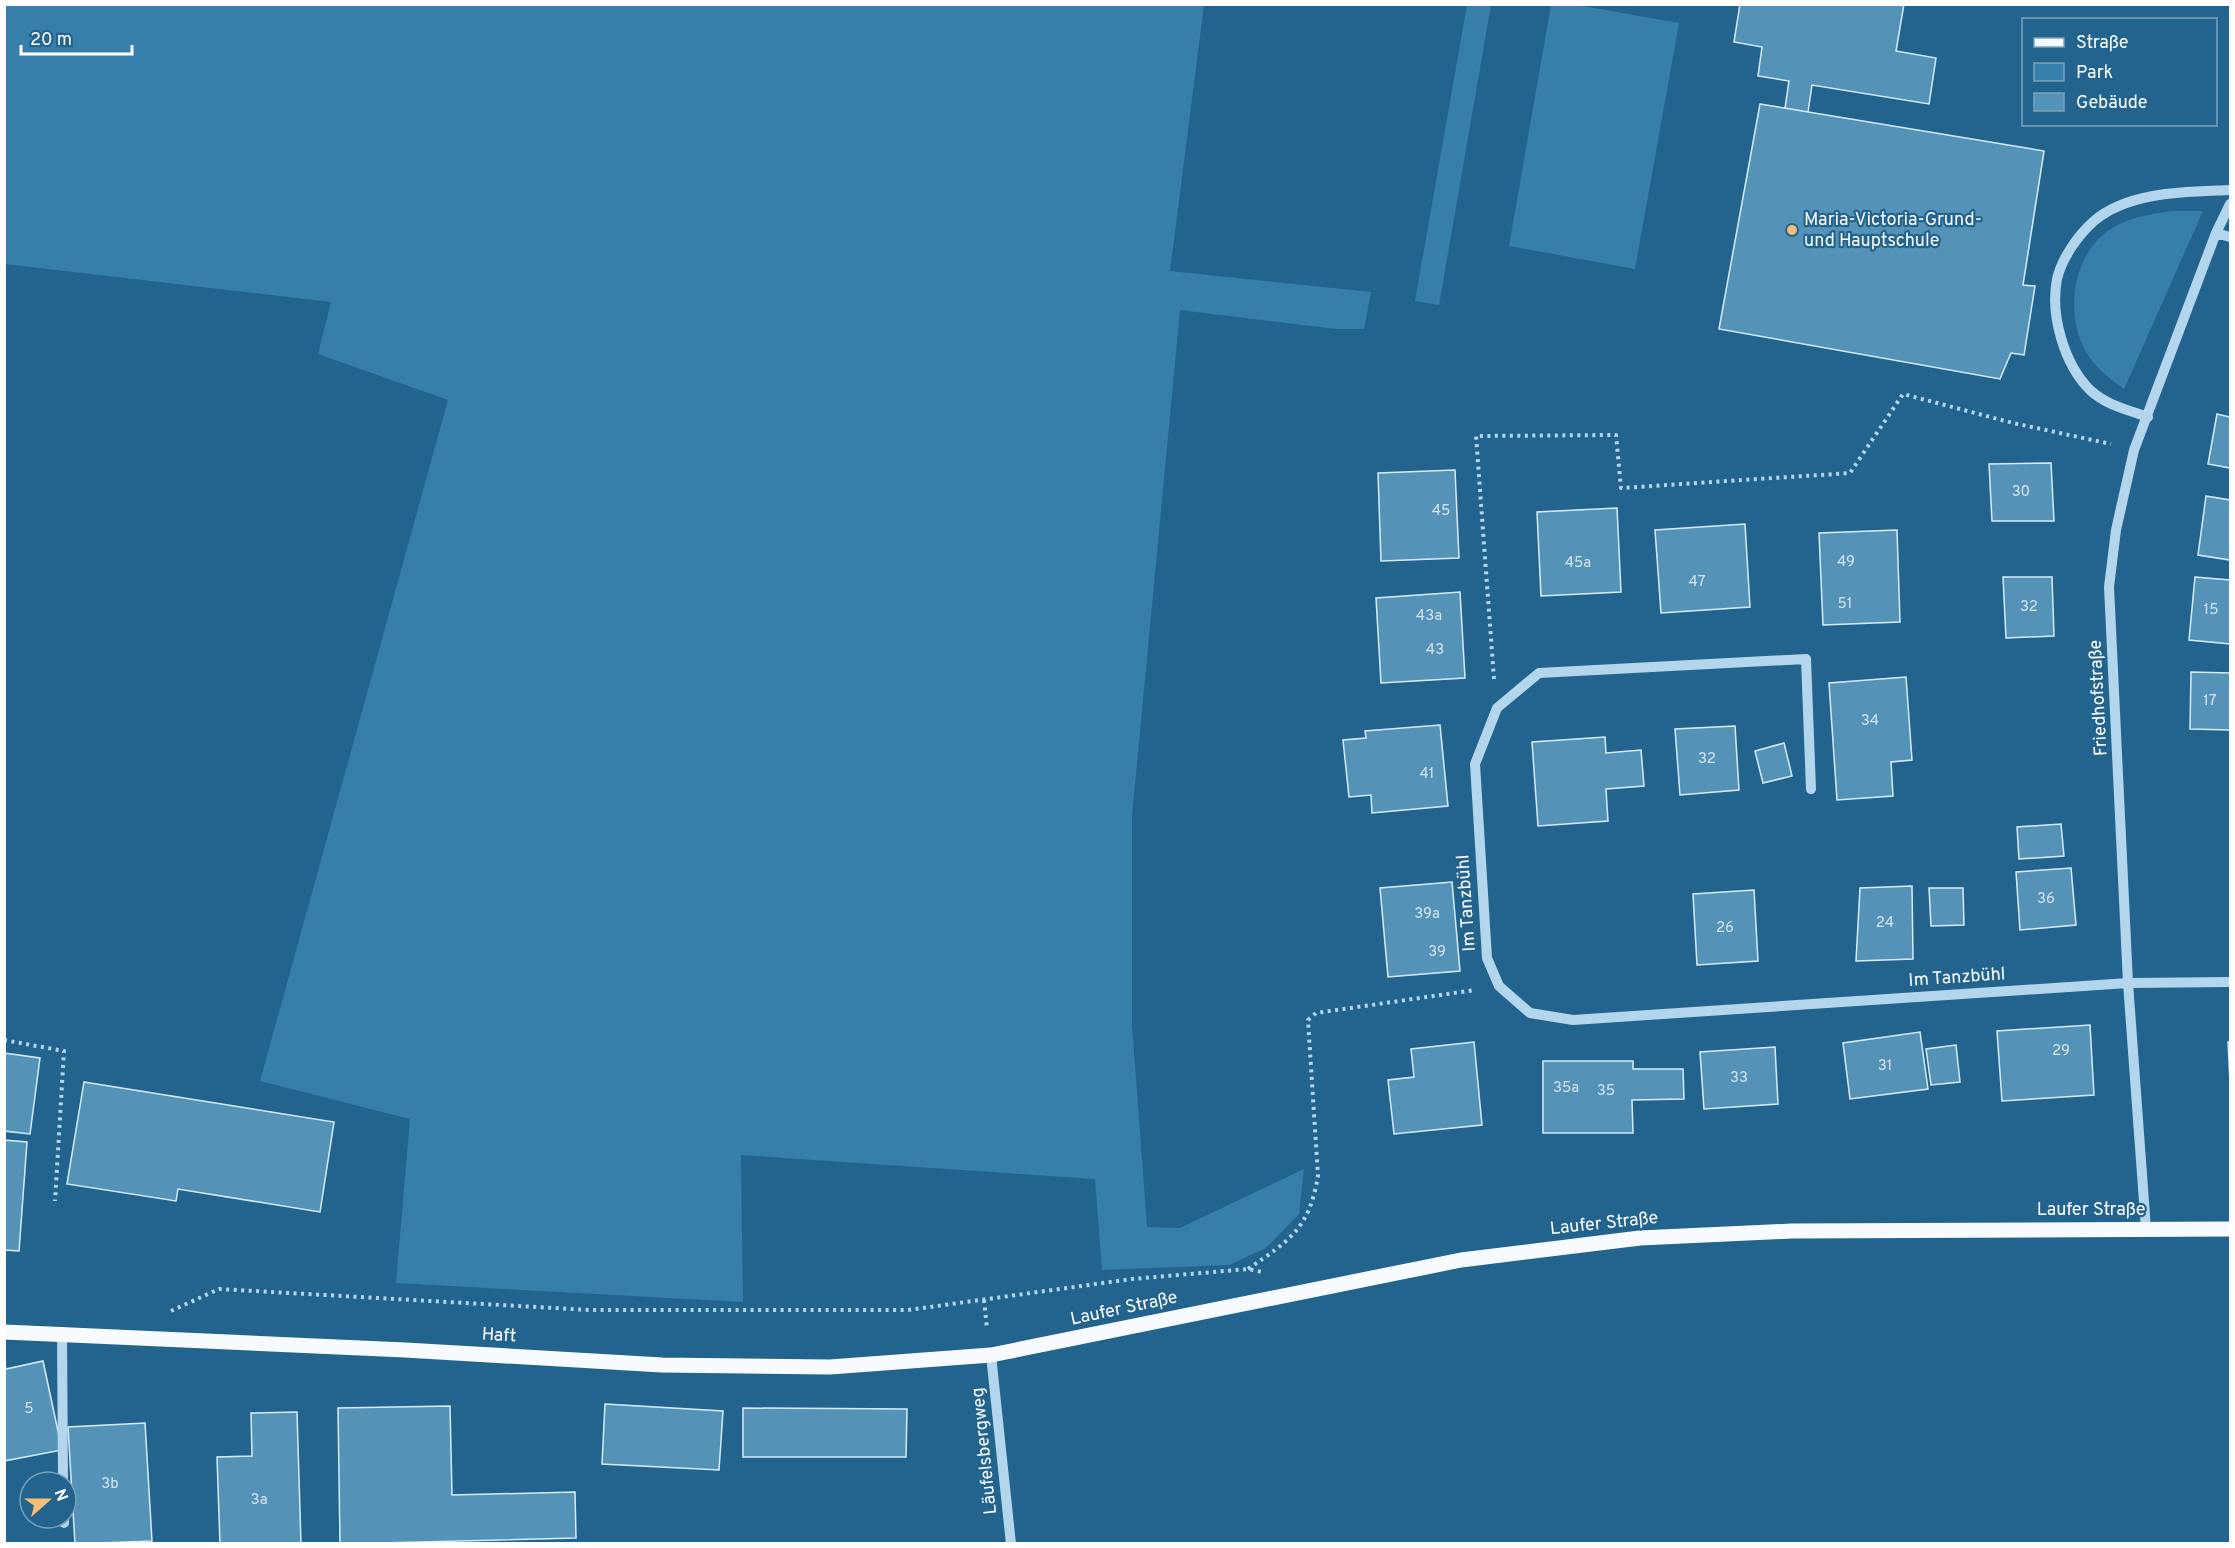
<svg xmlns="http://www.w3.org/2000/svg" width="2235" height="1548" font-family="Overpass,sans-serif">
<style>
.green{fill:#377fab}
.building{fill:#5492b8;stroke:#d7ecf9;stroke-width:1.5}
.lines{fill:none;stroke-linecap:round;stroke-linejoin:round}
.path{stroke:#b3d6ec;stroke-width:4;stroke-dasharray:3 4.5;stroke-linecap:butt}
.minor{stroke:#b3d6ec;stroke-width:10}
.major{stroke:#f7fbff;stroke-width:15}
.poi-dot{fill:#f7bc75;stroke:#23648e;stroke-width:2}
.labels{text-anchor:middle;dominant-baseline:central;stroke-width:4.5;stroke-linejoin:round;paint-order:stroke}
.number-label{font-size:15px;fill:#d4e4ed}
.poi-label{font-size:18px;fill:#fff;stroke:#23648e;text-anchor:start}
.street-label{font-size:18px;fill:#fff;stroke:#23648e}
</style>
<rect width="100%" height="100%" fill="#23648e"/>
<path class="green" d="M5 4 1204 5 1170 271 1371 292 1364 329H1336L1180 310 1132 816V1025L1147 1227 1180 1228 1304 1169 1299 1214 1266 1248 1229 1265 1102 1270 1095 1179 741 1155 743 1302 396 1283 410 1119 260 1081 448 400 318 354 331 302 5 264Z
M1467 5H1491L1439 305 1415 301Z
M1551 5H1577L1679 23 1635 269 1509 246Z
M2171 211H2203L2124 389C2109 378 2094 367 2085 350 2064 310 2073 251 2114 227 2131 217 2152 214 2171 211Z"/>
<path class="building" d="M1740 4H1904L1896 51 1936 58 1929 104 1812 85 1808 112 1785 108 1789 81 1758 76 1762 47 1734 42Z
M1760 104 2044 151 2023 285 2035 286 2024 355 2011 353 2000 379 1719 329Z
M2217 414 2230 417V468L2208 464Z
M2051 463 2054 521H1992L1989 464Z
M1455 470 1459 558 1381 561 1378 473Z
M2206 496 2230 500V560L2198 555Z
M1617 508 1621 592 1541 596 1537 512Z
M1745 524 1750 607 1661 613 1655 530Z
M1897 530 1900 622 1823 625 1819 533Z
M2003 577H2052L2054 636 2006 638Z
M2195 577 2230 580V644L2189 640Z
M1460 592 1465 678 1381 683 1376 598Z
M2191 672 2230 673V730L2190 729Z
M1906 677 1912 760 1891 762 1893 796 1837 800 1829 683Z
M1440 725 1448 806 1372 813 1371 795 1349 797 1343 740 1366 738 1365 731Z
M1735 726 1739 790 1680 795 1675 729Z
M1605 737 1606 753 1641 750 1644 786 1606 789 1608 821 1538 826 1532 742Z
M1784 743 1792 776 1763 783 1755 751Z
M2061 824 2064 856 2019 859 2017 827Z
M2071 868 2076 925 2020 930 2016 872Z
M1452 882 1460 971 1388 977 1380 888Z
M1912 886 1913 959 1856 961 1860 888Z
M1929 888H1963L1964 925 1931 926Z
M1754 890 1758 961 1697 965 1693 894Z
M2090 1025 2094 1095 2002 1101 1997 1031Z
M1920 1032 1928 1089 1850 1099 1843 1043Z
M1474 1042 1482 1125 1394 1134 1388 1080 1414 1077 1411 1049Z
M2228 1042H2230V1081Z
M1956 1045 1960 1082 1931 1085 1926 1049Z
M1775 1047 1778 1104 1704 1109 1700 1052Z
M4 1053 40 1058 30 1134 4 1131Z
M1543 1061H1633V1069H1683L1684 1099 1632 1100 1633 1133H1543Z
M84 1082 334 1122 320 1212 178 1189 176 1201 67 1184Z
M4 1140 27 1142 19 1251 4 1250Z
M4 1361 6 1369 43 1361 62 1450 4 1461Z
M605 1404 723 1411 719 1470 602 1464Z
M450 1406 452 1495 575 1492 576 1538 340 1544 338 1408Z
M743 1408 907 1409 906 1457H743Z
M297 1412 301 1544H220L217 1457 252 1456 251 1413Z
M145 1423 152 1541 75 1544 68 1427Z"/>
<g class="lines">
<path class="path" d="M1494 679 1476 436 1616 435 1621 488 1850 473 1903 394 2013 423 2111 444
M4 1040 64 1051 55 1201
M1248 1269C1290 1240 1309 1229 1318 1176L1308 1020 1316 1013 1475 990
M984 1300 987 1329
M171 1311 219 1289 589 1310H908L1132 1279 1248 1269 1262 1272"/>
<path class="minor" d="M2216 233 2230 237
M2148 417C2128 410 2106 405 2090 390 2064 364 2050 315 2057 279 2062 258 2078 235 2094 221 2129 191 2187 192 2230 190
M1811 789 1806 659 1539 673 1497 708 1475 764 1487 958 1499 986 1530 1013 1573 1020 2128 983 2230 982
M2146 1229 2128 983 2109 587 2116 530 2134 450 2216 233 2230 204
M62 1332 63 1482
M991 1355 1011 1544
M64 1518V1523"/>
<path class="major" d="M4 1332 405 1350 662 1365 830 1367 991 1355 1461 1260 1640 1238 1792 1231 2230 1229"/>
</g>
<circle class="poi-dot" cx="1792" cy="230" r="6"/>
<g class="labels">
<g class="number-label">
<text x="2021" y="492">30</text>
<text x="1441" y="511">45</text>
<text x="1846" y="562">49</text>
<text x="1578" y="563">45a</text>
<text x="1697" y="582">47</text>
<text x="1845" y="604">51</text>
<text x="2029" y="607">32</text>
<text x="2211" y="610">15</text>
<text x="1429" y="616">43a</text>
<text x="1435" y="650">43</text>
<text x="2210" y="701">17</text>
<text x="1870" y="721">34</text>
<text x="1707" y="759">32</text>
<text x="1427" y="774">41</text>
<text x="2046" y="899">36</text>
<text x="1427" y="914">39a</text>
<text x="1885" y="923">24</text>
<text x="1725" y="928">26</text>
<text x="1437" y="952">39</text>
<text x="2061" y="1051">29</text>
<text x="1885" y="1066">31</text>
<text x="1739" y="1078">33</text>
<text x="1566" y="1088">35a</text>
<text x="1606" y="1091">35</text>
<text x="29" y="1409">5</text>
<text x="110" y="1484">3b</text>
<text x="259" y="1500">3a</text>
</g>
<g class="poi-label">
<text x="1804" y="220">Maria-Victoria-Grund-<tspan x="1804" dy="21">und Hauptschule</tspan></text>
</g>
<g class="street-label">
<text transform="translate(2099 698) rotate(-93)">Friedhofstraße</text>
<text transform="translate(1467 903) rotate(-94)">Im Tanzbühl</text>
<text transform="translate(1957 978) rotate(-4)">Im Tanzbühl</text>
<text x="2091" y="1210">Laufer Straße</text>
<text transform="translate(1604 1224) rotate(-6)">Laufer Straße</text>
<text transform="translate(1124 1309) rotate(-12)">Laufer Straße</text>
<text transform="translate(499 1336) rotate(3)">Haft</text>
<text transform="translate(985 1451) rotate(-96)">Läufelsbergweg</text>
</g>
</g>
<rect width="2235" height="1548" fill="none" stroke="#ffffff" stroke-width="12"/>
<rect x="2022" y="18" width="195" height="108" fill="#23648e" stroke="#7ba2bb" stroke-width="1.5"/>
<rect x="2034" y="38" width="30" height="9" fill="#f7fbff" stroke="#7ba2bb" stroke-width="1.5"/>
<text x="2076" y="48" font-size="18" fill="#ffffff">Straße</text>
<rect x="2034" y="63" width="30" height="18" fill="#377fab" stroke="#7ba2bb" stroke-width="1.5"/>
<text x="2076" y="78" font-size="18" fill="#ffffff">Park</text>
<rect x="2034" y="93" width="30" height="18" fill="#5492b8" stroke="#7ba2bb" stroke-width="1.5"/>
<text x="2076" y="108" font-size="18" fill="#ffffff">Gebäude</text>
<g transform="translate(48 1500) rotate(69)"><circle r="28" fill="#23648e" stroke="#7ba2bb" stroke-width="1.5"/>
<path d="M0-4.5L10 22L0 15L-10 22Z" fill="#f7bc75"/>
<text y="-9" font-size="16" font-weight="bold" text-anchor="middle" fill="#ffffff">N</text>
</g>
<path d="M21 45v9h111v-9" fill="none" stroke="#ffffff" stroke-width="3"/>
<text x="30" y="45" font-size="18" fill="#ffffff" stroke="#23648e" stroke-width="4.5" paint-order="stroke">20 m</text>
</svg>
